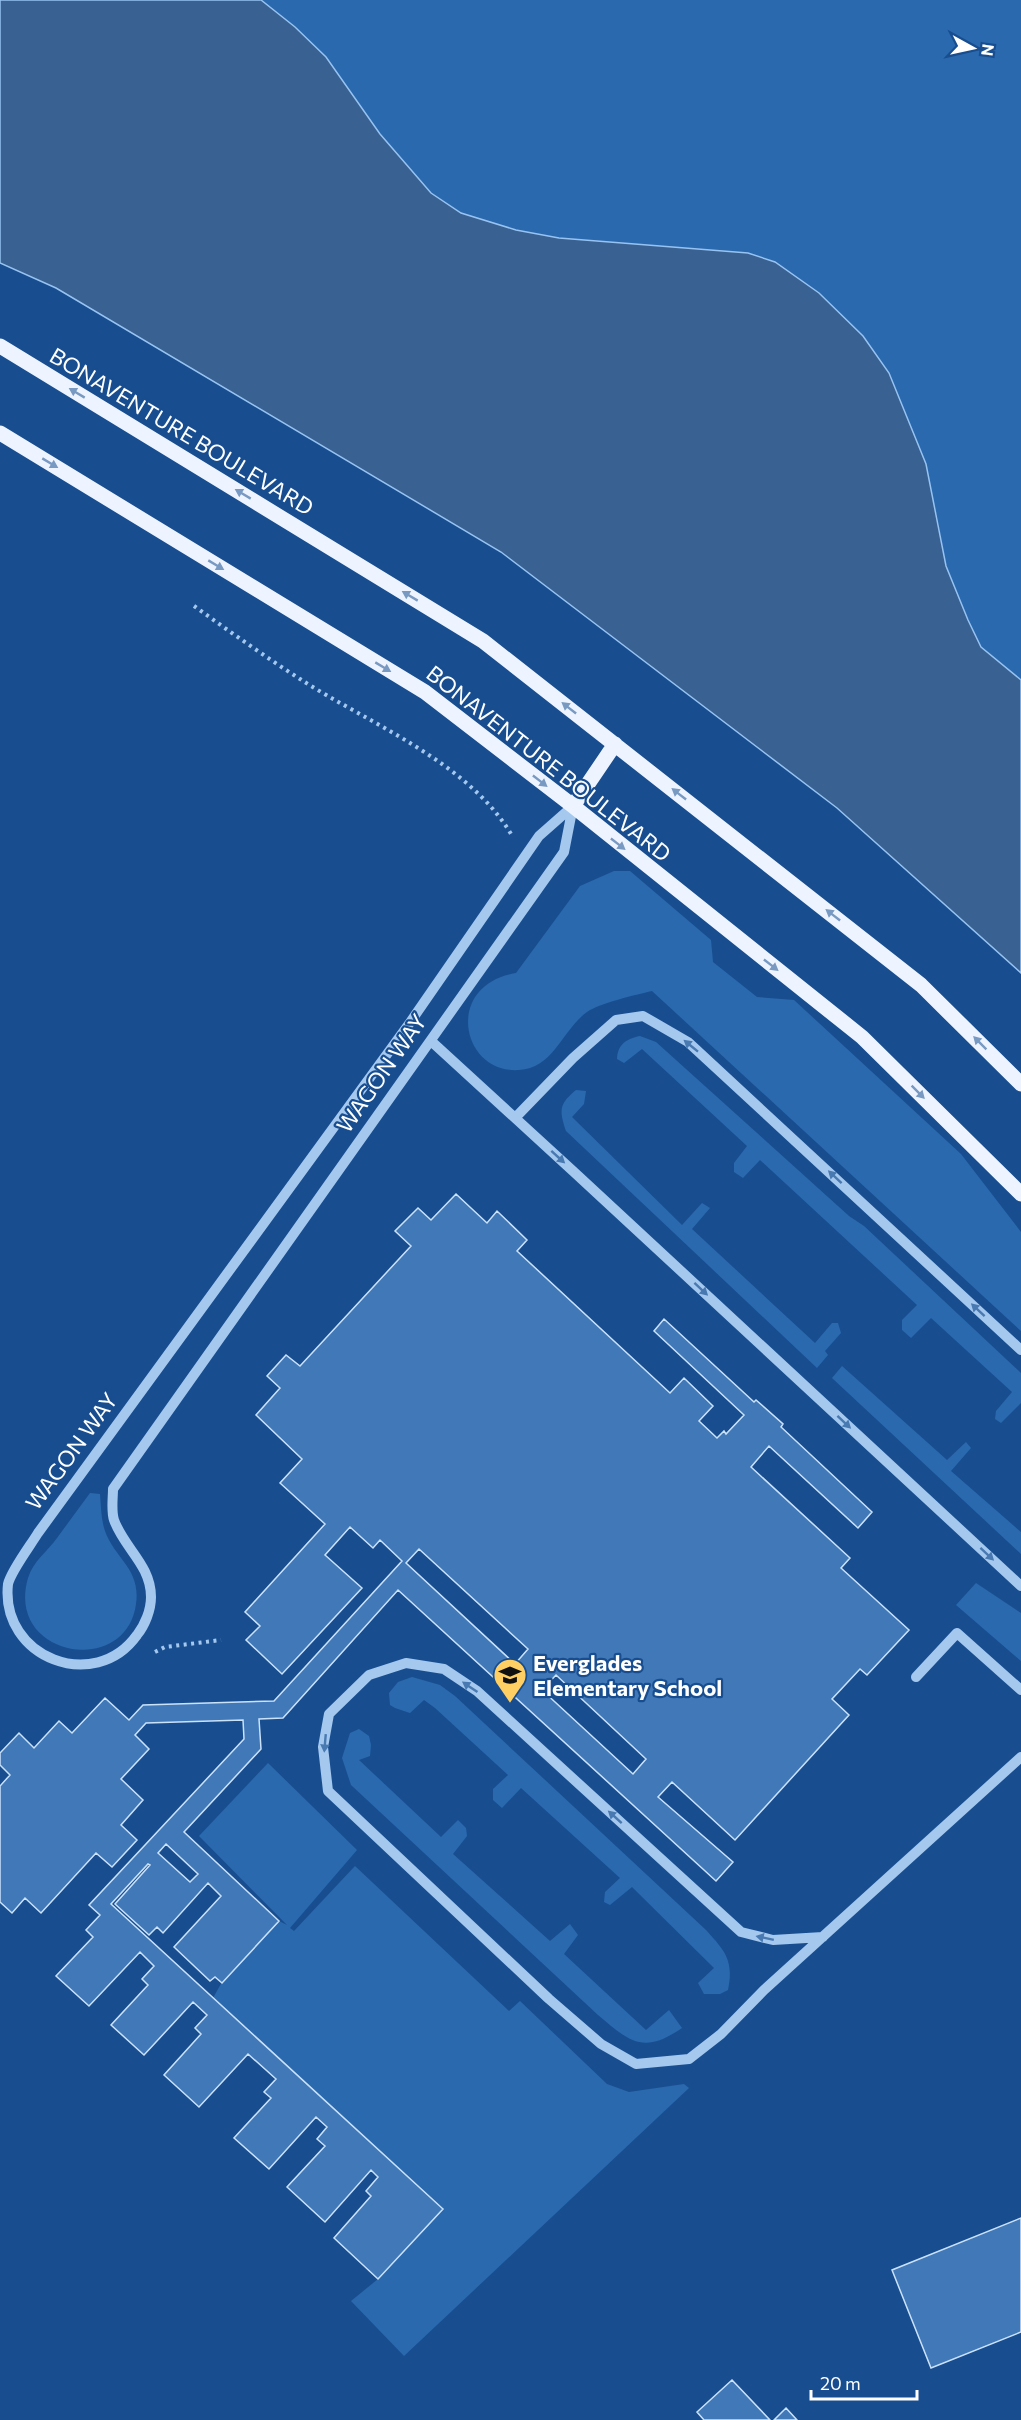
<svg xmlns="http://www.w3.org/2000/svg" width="1021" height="2420" font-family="Commissioner,sans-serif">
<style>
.green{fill:#2a69ae}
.water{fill:#396191;stroke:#97c3f2;stroke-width:1.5}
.building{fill:#4078b8;stroke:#cbe2fb;stroke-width:1.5;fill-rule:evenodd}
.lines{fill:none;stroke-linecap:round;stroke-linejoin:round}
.path{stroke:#a5c8ef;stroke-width:4;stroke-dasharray:3 4.5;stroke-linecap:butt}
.minor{stroke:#a5c8ef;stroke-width:10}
.major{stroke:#edf4ff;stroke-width:15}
.oneway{fill:#7899c2}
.oneway2{fill:#4979b1}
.labels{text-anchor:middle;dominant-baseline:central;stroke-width:4.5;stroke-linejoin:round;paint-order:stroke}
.street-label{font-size:22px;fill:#fff;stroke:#184e90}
.poi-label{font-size:22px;font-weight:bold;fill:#fff;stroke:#184e90;text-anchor:start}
</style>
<rect width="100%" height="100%" fill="#184e90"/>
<path class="green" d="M261 0H1021V680L981 647 968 620 946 566 937 516 889 373 862 336 748 253 559 238 516 230 461 213 431 193 380 134 326 57 295 27Z
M614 871H630L711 940 713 962 757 997 794 1000 961 1154 1021 1232V1331L652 991C635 995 600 1003 587 1012 562 1030 554 1068 519 1070 461 1074 443 985 516 973L580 886Z
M640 1036 656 1042 849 1216 864 1226 1021 1373V1403L1001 1423 995 1419 996 1411 1012 1392 931 1318 911 1338 902 1330V1320L917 1305 760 1160 743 1178 734 1172V1163L747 1146 642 1049 624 1063 617 1059C618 1044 626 1039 640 1036Z
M576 1090 586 1091 584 1104 572 1117 682 1225 702 1203 710 1208 692 1229 815 1343 832 1323H838L841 1333 825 1351 828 1355 817 1368 566 1131C559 1110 559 1104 576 1090Z
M842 1366 947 1460 966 1442 971 1448 951 1471 1021 1532V1554L832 1378Z
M90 1493 100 1494C101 1506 101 1520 105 1531 115 1559 141 1569 136 1604 126 1678 5 1657 28 1578 33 1561 48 1551 57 1538 68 1523 79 1508 90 1493Z
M976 1583 1021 1613V1661L956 1605Z
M412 1677 440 1685 455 1696 706 1930C725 1951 734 1960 728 1990L720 1994H704L698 1983 714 1968 632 1887 610 1905 604 1902 605 1892 620 1878 521 1788 502 1808 493 1800V1789L508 1775 435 1708 424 1700 410 1713 395 1708 390 1705 389 1693 398 1682Z
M359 1729 369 1736 371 1745 370 1756 359 1760 441 1837 458 1820 466 1828 467 1836 453 1854 550 1941 570 1924 578 1935 564 1954 646 2030 669 2010 682 2028C644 2054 631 2043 598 2015L351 1785 342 1758 350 1733Z
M268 1763 357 1850 290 1928 294 1931 355 1866 509 2011 520 2001 607 2084 629 2092 684 2084 689 2088 404 2356 351 2301 378 2279 443 2208 213 1998 222 1982 279 1921 287 1925 199 1836Z"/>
<path class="water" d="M0 0H261L295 27 326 57 380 134 431 193 461 213 516 230 559 238 748 253 775 262 819 293 863 336 889 373 926 464 946 566 968 620 981 647 1021 680V973L837 808 501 552 56 288 0 263Z"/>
<path class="building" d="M456 1194 487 1223 497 1211 527 1240 517 1251 670 1393 684 1378 713 1406 699 1421 717 1438 724 1431 726 1434 744 1415 654 1331 664 1319 754 1402 756 1400 783 1424 781 1427 872 1512 858 1528 769 1446 751 1467 850 1558 841 1568 909 1630 867 1675 860 1669 832 1699 849 1715 735 1840 672 1782 658 1797 733 1862 716 1881 398 1590 283 1718 259 1719 261 1749 184 1832 279 1921 222 1983 215 1977 210 1981 174 1947 221 1896 208 1883 163 1933 157 1927 149 1935 115 1904 150 1865 148 1864 111 1904 443 2209 378 2279 334 2238 371 2196 366 2191 378 2177 371 2170 325 2222 287 2187 325 2146 317 2139 327 2127 316 2117 269 2169 234 2138 271 2098 264 2092 276 2079 248 2054 199 2107 164 2075 201 2034 195 2028 207 2015 193 2002 144 2055 111 2025 148 1985 142 1979 154 1966 140 1952 89 2006 56 1976 93 1937 86 1930 100 1915 89 1905 244 1739 243 1720 146 1723 135 1735 149 1749 121 1779 143 1800 121 1825 137 1840 112 1867 96 1853 41 1913 25 1898 12 1913 0 1902V1786L10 1775 0 1765V1753L19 1733 34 1748 59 1721 72 1733 105 1698 129 1720 143 1705 274 1701 402 1561 380 1540 373 1548 350 1527 325 1555 362 1588 282 1674 246 1640 260 1626 245 1612 325 1524 280 1483 302 1459 256 1415 280 1388 267 1376 286 1355 300 1366 411 1246 395 1231 418 1208 431 1220ZM419 1549 528 1649 515 1664 406 1563ZM556 1675 646 1759 633 1774 542 1690ZM166 1844 198 1874 190 1882 158 1853Z
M1021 2218V2332L931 2368 892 2270Z
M732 2380 770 2420H704L697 2412Z
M786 2408 797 2420H774Z"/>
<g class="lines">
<path class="path" d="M194 606C229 631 264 656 300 679 368 723 468 762 511 834L510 836
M155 1652 165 1647 221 1640"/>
<path class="minor" d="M573 806 564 852 113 1489C113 1498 111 1511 114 1520 124 1548 151 1565 151 1597 151 1610 145 1625 137 1635 95 1694 0 1658 8 1584 11 1571 30 1546 38 1533L409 1024 539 836Z
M431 1041 574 1172 1021 1586
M515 1118 573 1058 616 1020 643 1016 688 1042 1021 1350
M916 1677 957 1633 1021 1690
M823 1937 773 1940 741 1932 477 1691 444 1669 406 1663 369 1675 329 1714 323 1747 328 1791 549 1999 601 2044 636 2064 689 2059 721 2034 764 1990 1021 1757"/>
<path class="major" d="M0 346 483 641 921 985 1021 1084
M0 433 425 692 573 806 862 1037 1021 1194
M573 806 615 744"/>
</g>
<defs><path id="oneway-solid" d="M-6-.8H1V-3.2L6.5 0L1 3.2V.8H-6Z" transform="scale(1.5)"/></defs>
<g class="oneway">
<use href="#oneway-solid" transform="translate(77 393) rotate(-149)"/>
<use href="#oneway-solid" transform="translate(50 463) rotate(31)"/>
<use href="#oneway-solid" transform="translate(243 494) rotate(-149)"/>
<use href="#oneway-solid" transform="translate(216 565) rotate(31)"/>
<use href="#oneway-solid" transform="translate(410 596) rotate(-149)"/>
<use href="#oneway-solid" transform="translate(383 667) rotate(31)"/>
<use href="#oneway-solid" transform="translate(569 708) rotate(-142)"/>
<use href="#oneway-solid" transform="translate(540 781) rotate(38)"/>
<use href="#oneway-solid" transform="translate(679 794) rotate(-142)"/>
<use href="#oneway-solid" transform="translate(618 844) rotate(38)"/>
<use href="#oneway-solid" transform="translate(833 915) rotate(-142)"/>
<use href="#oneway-solid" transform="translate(771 965) rotate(38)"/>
<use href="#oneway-solid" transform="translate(980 1043) rotate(-135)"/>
<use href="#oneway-solid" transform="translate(918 1092) rotate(45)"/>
</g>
<g class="oneway2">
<use href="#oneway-solid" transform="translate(691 1046) rotate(-141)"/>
<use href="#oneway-solid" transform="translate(558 1157) rotate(42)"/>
<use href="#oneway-solid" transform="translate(835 1177) rotate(-137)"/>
<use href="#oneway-solid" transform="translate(701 1289) rotate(43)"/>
<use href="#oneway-solid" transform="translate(978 1310) rotate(-137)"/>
<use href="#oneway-solid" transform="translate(844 1422) rotate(43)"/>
<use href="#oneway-solid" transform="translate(987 1554) rotate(43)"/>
<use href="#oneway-solid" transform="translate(470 1687) rotate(-146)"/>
<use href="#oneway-solid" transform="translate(325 1743) rotate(95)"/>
<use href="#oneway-solid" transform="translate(615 1817) rotate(-138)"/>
<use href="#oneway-solid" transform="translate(765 1938) rotate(-168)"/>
</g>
<defs>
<g id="school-pin" transform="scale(1.725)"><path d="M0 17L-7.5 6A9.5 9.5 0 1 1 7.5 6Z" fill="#ffcf63" stroke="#184e90"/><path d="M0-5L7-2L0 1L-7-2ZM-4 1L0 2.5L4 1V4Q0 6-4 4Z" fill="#111"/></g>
</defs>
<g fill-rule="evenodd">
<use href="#school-pin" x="510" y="1675"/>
</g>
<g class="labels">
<g class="street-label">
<text transform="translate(182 431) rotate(31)">BONAVENTURE BOULEVARD</text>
<text transform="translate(549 763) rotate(38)">BONAVENTURE BOULEVARD</text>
<text transform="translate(381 1073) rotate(-55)">WAGON WAY</text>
<text transform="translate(71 1451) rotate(-54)">WAGON WAY</text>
</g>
<g class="poi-label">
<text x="533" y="1662">Everglades<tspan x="533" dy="25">Elementary School</tspan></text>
</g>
</g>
<g transform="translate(973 48) rotate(98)" stroke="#184e90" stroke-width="4.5" paint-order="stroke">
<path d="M0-4.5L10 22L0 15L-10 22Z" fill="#ffffff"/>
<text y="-9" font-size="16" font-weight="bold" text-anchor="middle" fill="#ffffff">N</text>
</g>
<path d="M811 2390v9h106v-9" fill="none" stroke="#ffffff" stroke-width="3"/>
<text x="820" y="2390" font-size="18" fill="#ffffff" stroke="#184e90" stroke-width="4.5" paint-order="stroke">20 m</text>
</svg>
